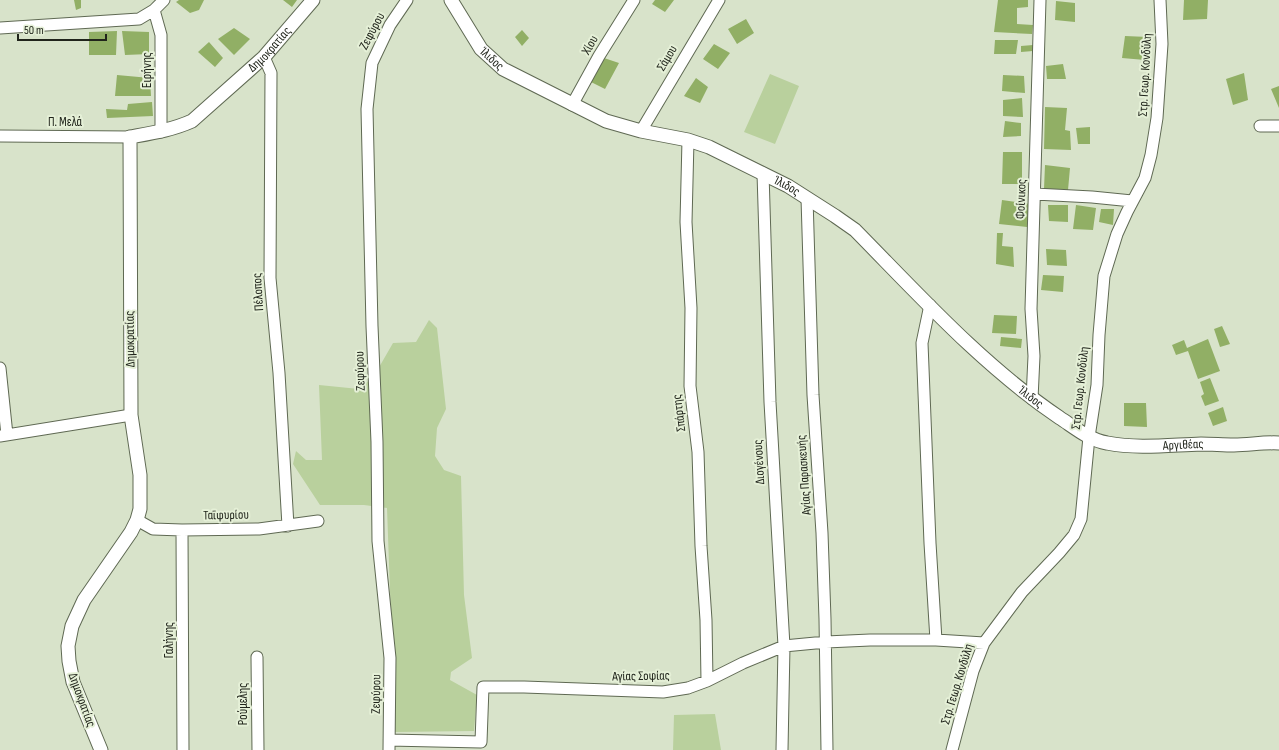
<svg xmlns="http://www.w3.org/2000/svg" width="1279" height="750" font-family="'Sofia Sans Condensed',sans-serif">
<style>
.green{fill:#b9d09d}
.building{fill:#91af65}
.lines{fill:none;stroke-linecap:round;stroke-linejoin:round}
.minor-casing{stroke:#5f6953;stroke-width:13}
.tertiary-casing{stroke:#5f6953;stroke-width:15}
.minor{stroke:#fff;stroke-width:11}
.tertiary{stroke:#fff;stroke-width:13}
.labels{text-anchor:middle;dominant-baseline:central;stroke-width:4;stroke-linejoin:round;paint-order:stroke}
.street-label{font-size:13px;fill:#20241b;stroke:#e5f0d7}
</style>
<rect width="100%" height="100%" fill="#d8e3ca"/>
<path class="green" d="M770 74 799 86 775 144 744 132Z
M429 320 437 328 446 409 437 428 435 456 444 470 461 476 464 595 472 658 451 672 450 680 477 695 474 731 395 732 387 508 364 505H320L293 464 296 451 306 460H322L319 385 359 389 374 376 393 343 416 342Z
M715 714 721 750H673L674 715Z"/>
<path class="building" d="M74 0H81V8L76 10Z
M179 0H204L199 10 190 13 176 2Z
M283 0H297L292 7Z
M655 0H674L665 12 652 4Z
M998 0H1028V7L1017 8V24L1033 25 1032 34 994 32Z
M1184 0H1208L1207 19 1183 20Z
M1056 1 1075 3V22L1055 20Z
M746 19 754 33 737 44 728 29Z
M234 28 250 39 234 55 218 39Z
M522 30 529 38 522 46 515 37Z
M117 31 116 55H89V32Z
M122 31 149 32V54L125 55Z
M1125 36 1148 37 1145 60 1122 58Z
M995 40H1018L1016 54H994Z
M209 42 223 58 215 67 198 52Z
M714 44 730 53 718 69 703 59Z
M1033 45V51L1021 52V46Z
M604 58 619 63 605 89 591 82Z
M1063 64 1066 79H1047L1046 66Z
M1244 73 1248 100 1233 105 1226 79Z
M117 75 150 78 151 96H115Z
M1003 75 1024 76 1025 93 1002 91Z
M696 78 708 87 700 103 684 96Z
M1279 86V108L1271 89Z
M1022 98 1023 117 1003 116V100Z
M152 102 153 116 107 118 106 109 127 110 128 104Z
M1045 107 1067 108 1065 130 1070 131 1071 150 1044 149Z
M1005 121 1021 123V136L1003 137Z
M1090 127V144H1078L1076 128Z
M1003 152H1022V184H1002Z
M1045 165 1070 168 1068 190 1044 189Z
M1002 200 1030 204 1027 227 999 224Z
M1048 205H1068V222L1049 221Z
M1076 205 1096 208 1093 230 1073 229Z
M1101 209H1114L1113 225 1099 222Z
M997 233H1003L1002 246 1013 247 1014 267 996 264Z
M1046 249 1066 250 1067 266 1047 265Z
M1043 275 1064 276 1063 292 1041 290Z
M994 315 1017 316 1016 334 992 333Z
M1222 326 1230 344 1220 347 1214 329Z
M1001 337 1022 339 1021 348 1000 346Z
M1208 339 1220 371 1198 379 1188 351 1176 355 1172 345 1184 340 1187 348Z
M1210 378 1219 401 1205 406 1201 396 1204 394 1200 382Z
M1124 403H1146L1147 427 1124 426Z
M1223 407 1227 421 1213 426 1208 413Z"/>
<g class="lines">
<g class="minor-casing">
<path id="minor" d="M154 10 161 35V132
M0 28 139 19 154 10 164 0
M264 57 271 73 270 278 279 373 288 526
M572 105 599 56 634 0
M1260 126H1279
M641 131 719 0
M0 136 130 137
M688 140 686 222 691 308 690 386 698 452 701 546 706 620 707 681
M763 173 770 402 784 646 782 750
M1035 194 1092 197 1132 201
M807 198 813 395 822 533 825 619 827 750
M930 305 922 343 930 543 936 640
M0 368 7 435
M1032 399 1034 356 1031 309 1040 0
M0 436 131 415
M137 520 153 529 182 530 259 529 318 521
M182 530 183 750
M257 657 258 750
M389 740 481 742 483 687H524L663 692 688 688 707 681 743 663 784 646 826 642 870 640H936L984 643
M389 750 390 658 378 541 377 442 372 326 367 109 372 63 390 25 407 0
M952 750 973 671 984 643 1022 592 1059 553 1074 535 1081 519 1089 437 1097 385 1099 335 1104 276 1117 234 1127 212 1145 178 1151 155 1157 118 1162 44 1160 0"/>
</g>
<g class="tertiary-casing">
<g id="tertiary">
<path id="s1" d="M451 0 481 49 503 69 606 121 641 131 688 140 709 147 788 186 835 216 855 230C920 296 983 366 1060 418 1074 427 1089 440 1107 443 1138 449 1169 445 1201 444 1212 444 1223 445 1234 445 1249 445 1264 442 1279 443"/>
<path id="s2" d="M101 750 73 682 69 661 68 646 72 626 84 600 131 532 137 520 140 509V475L131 415 130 137C152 133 172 130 192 121L264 57 313 0"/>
</g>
</g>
<use href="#minor" class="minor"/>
<use href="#tertiary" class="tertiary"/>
</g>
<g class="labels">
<g class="street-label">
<text transform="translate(372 31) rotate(-62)">Ζεφύρου</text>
<text transform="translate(590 45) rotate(-60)">Χίου</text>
<text stroke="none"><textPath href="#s2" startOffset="809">Δημοκρατίας</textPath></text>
<text stroke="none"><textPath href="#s1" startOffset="72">Ίλιδος</textPath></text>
<text transform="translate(667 58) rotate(-59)">Σάμου</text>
<text transform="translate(147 70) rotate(-90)">Ειρήνης</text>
<text transform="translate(1145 75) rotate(-87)">Στρ. Γεωρ. Κονδύλη</text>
<text x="65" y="122">Π. Μελά</text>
<text stroke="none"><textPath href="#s1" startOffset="396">Ίλιδος</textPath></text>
<text transform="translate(1021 199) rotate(-88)">Φοίνικος</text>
<text transform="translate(258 292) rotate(-94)">Πέλοπος</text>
<text transform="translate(130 339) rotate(-91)">Δημοκρατίας</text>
<text transform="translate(360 371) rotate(-92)">Ζεφύρου</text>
<text transform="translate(1080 388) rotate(-84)">Στρ. Γεωρ. Κονδύλη</text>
<text stroke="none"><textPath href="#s1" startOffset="720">Ίλιδος</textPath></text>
<text transform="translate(679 413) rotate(-97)">Σπάρτης</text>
<text stroke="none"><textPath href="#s1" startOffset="886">Αργιθέας</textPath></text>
<text transform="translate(759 462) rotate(-93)">Διογένους</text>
<text transform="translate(804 475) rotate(-94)">Αγίας Παρασκευής</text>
<text transform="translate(226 515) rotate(-1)">Ταϊφυρίου</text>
<text transform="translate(169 640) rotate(-90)">Γαλήνης</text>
<text transform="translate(641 676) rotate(-1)">Αγίας Σοφίας</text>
<text transform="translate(957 684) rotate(-73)">Στρ. Γεωρ. Κονδύλη</text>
<text transform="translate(376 694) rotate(-89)">Ζεφύρου</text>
<text transform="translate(82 700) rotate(70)">Δημοκρατίας</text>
<text transform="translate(243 704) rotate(-90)">Ρούμελης</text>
</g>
</g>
<path d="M18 34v6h88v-6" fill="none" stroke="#20241b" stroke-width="2"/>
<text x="24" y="34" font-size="12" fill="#20241b" stroke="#e5f0d7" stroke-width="3" paint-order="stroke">50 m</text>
</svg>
